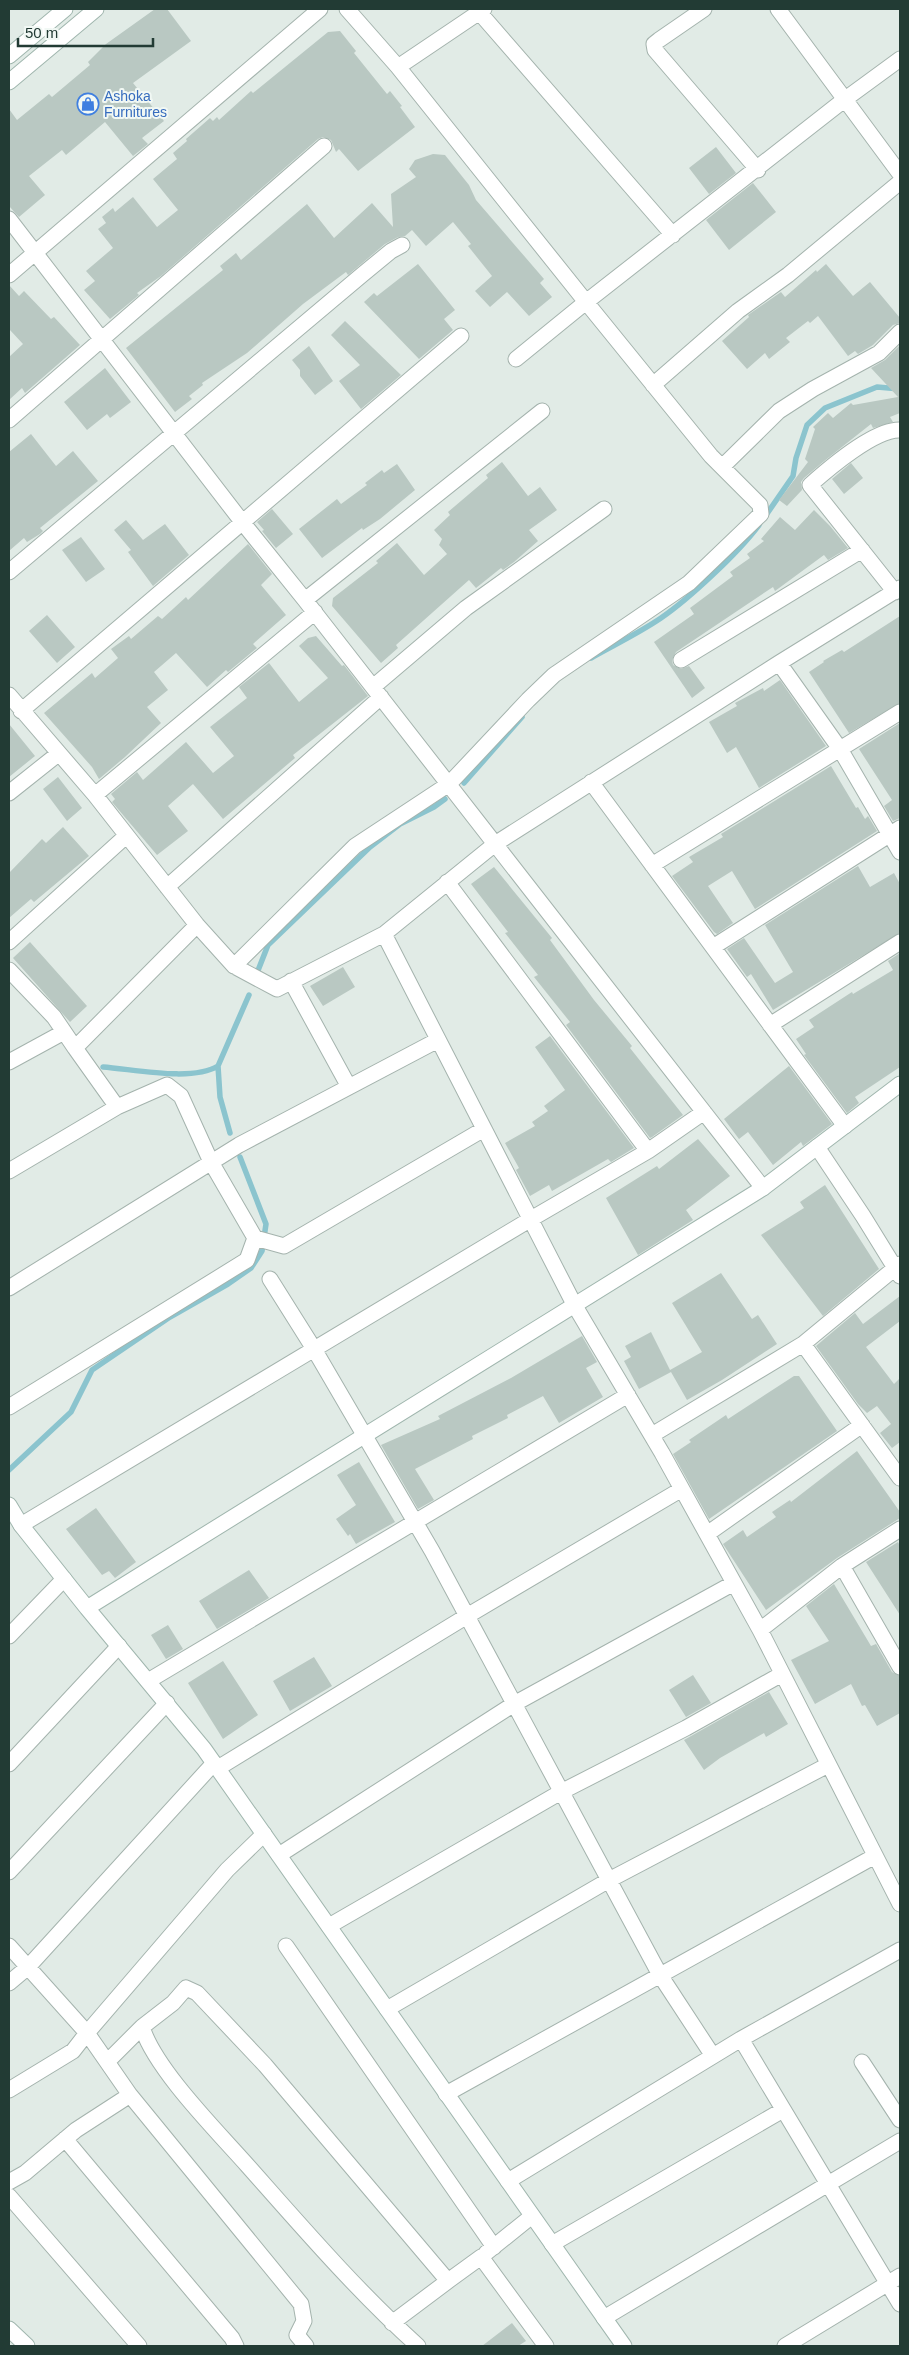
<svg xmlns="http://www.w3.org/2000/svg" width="909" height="2355" font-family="Helvetica,sans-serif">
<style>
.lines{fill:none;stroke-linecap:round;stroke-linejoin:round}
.stream{stroke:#8bc4ce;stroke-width:5.5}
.building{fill:#b9c8c2}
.street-casing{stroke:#a4b3ad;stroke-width:17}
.secondary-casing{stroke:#a0b6ae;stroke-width:17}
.street{stroke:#fff;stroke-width:15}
.secondary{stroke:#fff;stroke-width:15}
.labels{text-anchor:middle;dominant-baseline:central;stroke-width:4;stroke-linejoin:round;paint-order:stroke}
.shop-label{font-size:14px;fill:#366cbe;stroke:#f1f8f4;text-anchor:start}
</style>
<rect width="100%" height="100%" fill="#e1ebe6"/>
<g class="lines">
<path class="stream" d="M764 518 793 476 796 458 807 425 825 408 877 387 900 389
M591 658C614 645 639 633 661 618 690 598 738 553 759 525
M464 783 522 717
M257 973 268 945 370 847 400 824 434 807 445 799
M218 1066 220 1097 230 1133
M103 1067C133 1069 192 1082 218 1066L249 995
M9 1470 71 1412 92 1370 170 1317 228 1284 251 1268 262 1251 266 1224 240 1157"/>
</g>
<path class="building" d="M155 9H167L191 41 133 83 164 121 142 138 148 144 133 156 105 122 66 155 62 150 29 176 45 195 19 217 9 206V109L17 120 49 94 52 97 90 65 88 62 106 44Z
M340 31 356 51 354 53 387 94 390 91 402 106 400 107 415 127 358 171 339 149 336 152 331 140 323 137 318 139 161 276 137 293 139 295 110 319 84 290 95 281 86 271 113 248 98 229 106 223 102 217 113 208 115 212 133 197 157 227 178 210 153 179 177 159 173 153 187 141 186 139 210 118 213 121 217 117 219 120 251 91 253 93 328 32Z
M716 147 736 173 709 194 689 168Z
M433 154 445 155 469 185 476 200 544 279 540 283 552 297 529 316 507 292 490 307 475 291 492 276 468 246 471 244 453 222 426 246 412 230 405 236 398 237 385 244 348 275 346 272 303 304 247 353 202 383 203 385 189 396 192 399 175 412 126 348 223 270 220 266 236 253 241 260 307 204 334 238 372 203 393 227 391 194 416 177 409 169 415 160Z
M753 183 776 212 729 250 706 220Z
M418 264 455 310 444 319 453 330 419 359 364 302 374 293 377 296Z
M826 264 853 296 870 282 900 318V323L893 325 873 345 858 354 855 351 848 356 818 316 810 323 808 321 786 338 790 342 769 359 765 353 747 369 722 341 749 317 748 315 781 292 785 297 816 270 817 272Z
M9 285 19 296 24 291 51 319 54 317 80 345 25 393 22 388 9 400V357L23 344 9 329Z
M345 321 401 375 361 409 339 381 360 365 331 335Z
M900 345V413L890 417 893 422 873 428 871 424 823 462 804 478 801 482 802 490 787 506 779 500 808 462 805 459 815 429 813 427 828 413 833 418 851 403 853 405 898 397 871 368 885 360Z
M309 346 333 381 315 395 300 376V370L292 360Z
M105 368 131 402 110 418 107 414 87 430 64 402Z
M31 434 56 466 73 451 98 481 40 528 43 531 40 534 27 542 24 538 9 551V452Z
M502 462 528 496 540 487 557 510 529 530 538 541 514 562 503 570 501 568 476 588 469 580 396 645 398 648 381 663 332 606 333 598 378 563 376 561 397 543 424 575 447 554 439 545 442 539 434 530 450 515 448 512 488 478 486 475Z
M851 463 863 478 844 494 832 479Z
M397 464 415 490 380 519 363 530 362 528 322 558 299 529 337 499 341 504 367 485 365 483 382 470 384 473Z
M272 509 293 534 276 548 262 531 264 530 257 522Z
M814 510 830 526 848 548 828 560 824 555 775 591 773 587 676 652 672 660 673 665 681 669 689 666 705 688 692 698 654 642 694 614 690 608 733 576 730 572 750 558 747 554 764 541 761 539 780 517 795 530Z
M126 520 143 540 165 524 189 555 153 586 128 552 131 550 114 530Z
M81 537 105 569 86 582 62 550Z
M248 544 272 574 261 585 286 615 253 644 257 648 228 672 226 670 207 687 176 653 154 672 168 690 147 707 161 723 125 757 99 779 92 767 44 713 92 673 95 678 118 658 111 649 129 636 131 639 158 616 162 619 186 597 188 600Z
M47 615 75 647 57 663 29 631Z
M900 616V703L849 733 809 672 824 662 823 661 842 650 844 652Z
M316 636 342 666 344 665 368 696 293 755 295 758 223 819 193 784 168 806 188 831 157 855 112 802 115 799 111 794 137 772 143 780 186 742 213 773 234 756 210 727 247 698 239 687 269 663 299 702 328 678 299 646 308 638Z
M780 680 826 746 759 788 736 747 727 753 709 722 737 706 735 703 763 688 764 691Z
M900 723V818L893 821 884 806 892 800 859 749Z
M9 724 35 756 9 777Z
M831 766 856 808 858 807 865 819 868 816 877 831 755 909 732 871 708 886 733 923 717 934 714 932 672 876 693 862 689 857 723 837 721 834Z
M58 777 82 808 67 821 43 789Z
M63 827 89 856 34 902 31 899 9 918V873L42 839 46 843Z
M858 866 870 887 894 873 900 884V933L773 1010 751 974 747 977 727 949 744 938 775 983 793 972 765 925Z
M494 867 552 938 550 940 594 1000 632 1046 630 1048 683 1115 652 1137 650 1138 566 1025 570 1022 534 977 538 975 505 933 508 932 471 884Z
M30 942 87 1006 70 1022 13 958Z
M900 953V1067L855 1097 859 1103 847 1113 804 1055 806 1054 796 1039 814 1027 809 1020 852 992 853 994 893 970 888 961Z
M343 967 355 987 323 1006 310 986Z
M550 1036 634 1148 611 1162 608 1159 552 1191 549 1185 530 1196 516 1170 519 1168 505 1143 535 1126 532 1122 548 1111 544 1106 565 1090 535 1047Z
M789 1066 832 1124 803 1146 801 1142 773 1165 748 1132 739 1139 724 1119Z
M698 1139 730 1176 686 1210 693 1220 638 1255 606 1198 657 1166 659 1169Z
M825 1185 879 1269 823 1316 761 1235 804 1208 800 1202Z
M721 1273 752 1319 758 1315 777 1344 722 1380 687 1400 671 1372 639 1389 624 1361 631 1357 625 1346 651 1332 670 1370 702 1352 672 1303Z
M900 1296V1321L866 1347 894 1384 900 1378V1442L892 1448 880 1433 891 1424 877 1406 867 1413 858 1404 816 1346 855 1313 863 1324Z
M582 1336 597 1362 586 1368 603 1397 559 1423 543 1396 507 1415 508 1418 472 1436 473 1439 415 1469 434 1500 418 1509 381 1445 440 1419 438 1416 511 1378Z
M794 1376H799L837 1431 709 1519 673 1454 691 1442 689 1440 726 1415 728 1419Z
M857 1451 900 1512V1518L837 1558 766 1610 723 1544 743 1530 747 1537 776 1517 772 1512 790 1500 791 1502Z
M359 1462 395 1522 356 1544 350 1534 348 1536 336 1519 356 1505 337 1475Z
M96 1508 136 1562 115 1578 109 1571 102 1575 66 1529Z
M898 1542 900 1546V1615L866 1562Z
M249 1570 269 1598 217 1629 199 1601Z
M834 1584 871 1646 876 1644 892 1672 900 1676V1713L877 1726 865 1705 862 1706 851 1684 815 1704 791 1660 829 1641 806 1606Z
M168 1625 183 1649 166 1659 151 1635Z
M314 1657 332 1686 290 1711 273 1681Z
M223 1661 258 1715 223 1739 188 1683Z
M693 1675 711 1703 686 1717 669 1690Z
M769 1692 788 1724 766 1737 764 1733 720 1758 704 1770 684 1740Z
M512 2323 526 2341 518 2346H482Z"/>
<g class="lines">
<g class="street-casing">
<path id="street" d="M347 9 398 67
M484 9 398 67 586 302 516 359
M704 9 659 40 654 44 655 50 758 170
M778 9 900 174
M479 12 673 235
M9 219 243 523 305 600 763 1188
M9 275 320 9
M653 385 738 311 788 275 900 182
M9 420 324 146
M722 467 779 411 813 389 879 353 900 332
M9 572 363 274 391 251 402 245
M895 592 810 485C829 468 875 429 900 430
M305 600 542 411
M681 660 862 550
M779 663 840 749 900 852
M373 687 466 608 604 509
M9 695 95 795 197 925 234 966 277 989 384 934 575 1306 662 1453 760 1630 900 1904
M21 711 461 336
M591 782 845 1126
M9 793 58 754
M95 795 315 612
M652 865 900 712
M447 882 648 1151
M167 887 381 697
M384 934 495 844 779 663 900 588
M9 942 126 836
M713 947 900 828
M234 966 355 846 449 784 528 700 554 675 689 583 761 514 760 505 711 456 586 302 844 100 900 59
M9 970 54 1017 75 1048 197 925
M291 981 349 1087
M770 1025 900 942
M9 1062 64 1032
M817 1147 863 1216 900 1276
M9 1171 117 1107 75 1048
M255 1238 284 1246 484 1129
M270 1279 314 1349 432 1551 660 1975 713 2056
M9 1288 239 1145 438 1040
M803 1344 900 1264
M9 1407 247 1260 255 1238 211 1162 181 1096 167 1085 117 1107
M652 1435 803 1344 900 1478
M21 1525 531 1219 648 1151 704 1112
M707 1534 862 1425
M842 1566 900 1667
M760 1630 842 1566 900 1529
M9 1636 64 1579
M148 1681 628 1395
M9 1764 119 1646
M218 1768 467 1616 682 1489
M279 1855 514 1704 734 1583
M9 1872 167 1703
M329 1926 561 1792 686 1728 782 1674
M9 1946 87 2033 227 1870 264 1834
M286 1946 494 2247
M9 1983 28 1967 214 1763
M387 2009 609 1880 828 1765
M142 2027 173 2003 186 1988 197 1993 265 2065 448 2281 481 2257 546 2346
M741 2039 900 2304
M107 2062 142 2027C155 2069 216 2130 247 2165 302 2227 356 2290 418 2346
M862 2062 900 2120
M9 2090 73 2051 87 2033 130 2095 76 2130 25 2173 9 2182
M446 2094 875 1856
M130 2095 301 2304 304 2321 297 2335 306 2346
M65 2139 232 2338 236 2346
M508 2181 741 2039 900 1950
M9 2196 139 2346
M552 2244 783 2110
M486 2253 532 2216
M604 2318 900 2141
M392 2323 448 2281
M785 2346 900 2276"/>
</g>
<g class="secondary-casing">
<path id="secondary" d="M9 56 65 9
M9 82 96 9
M9 1505 21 1525 87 1608 763 1188 900 1084
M87 1608 204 1749 624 2346
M9 2329 27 2346"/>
</g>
<use href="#street" class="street"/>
<use href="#secondary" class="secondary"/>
</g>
<defs>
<g id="shop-ring" transform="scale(1.125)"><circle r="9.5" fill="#f1f8f4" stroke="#3f7fe0" stroke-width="1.5"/><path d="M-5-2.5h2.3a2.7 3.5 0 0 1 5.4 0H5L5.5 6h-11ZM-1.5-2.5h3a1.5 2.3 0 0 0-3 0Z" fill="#3f7fe0"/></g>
</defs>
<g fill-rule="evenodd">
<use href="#shop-ring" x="88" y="104"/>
</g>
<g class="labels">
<g class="shop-label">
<text x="104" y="96">Ashoka<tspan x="104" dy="16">Furnitures</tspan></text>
</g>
</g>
<rect width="909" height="2355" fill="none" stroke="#223b34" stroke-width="20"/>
<path d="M18 38v8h135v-8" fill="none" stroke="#223b34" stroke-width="2.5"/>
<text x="25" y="38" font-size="15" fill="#223b34" stroke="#f1f8f4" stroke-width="4" paint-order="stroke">50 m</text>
</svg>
